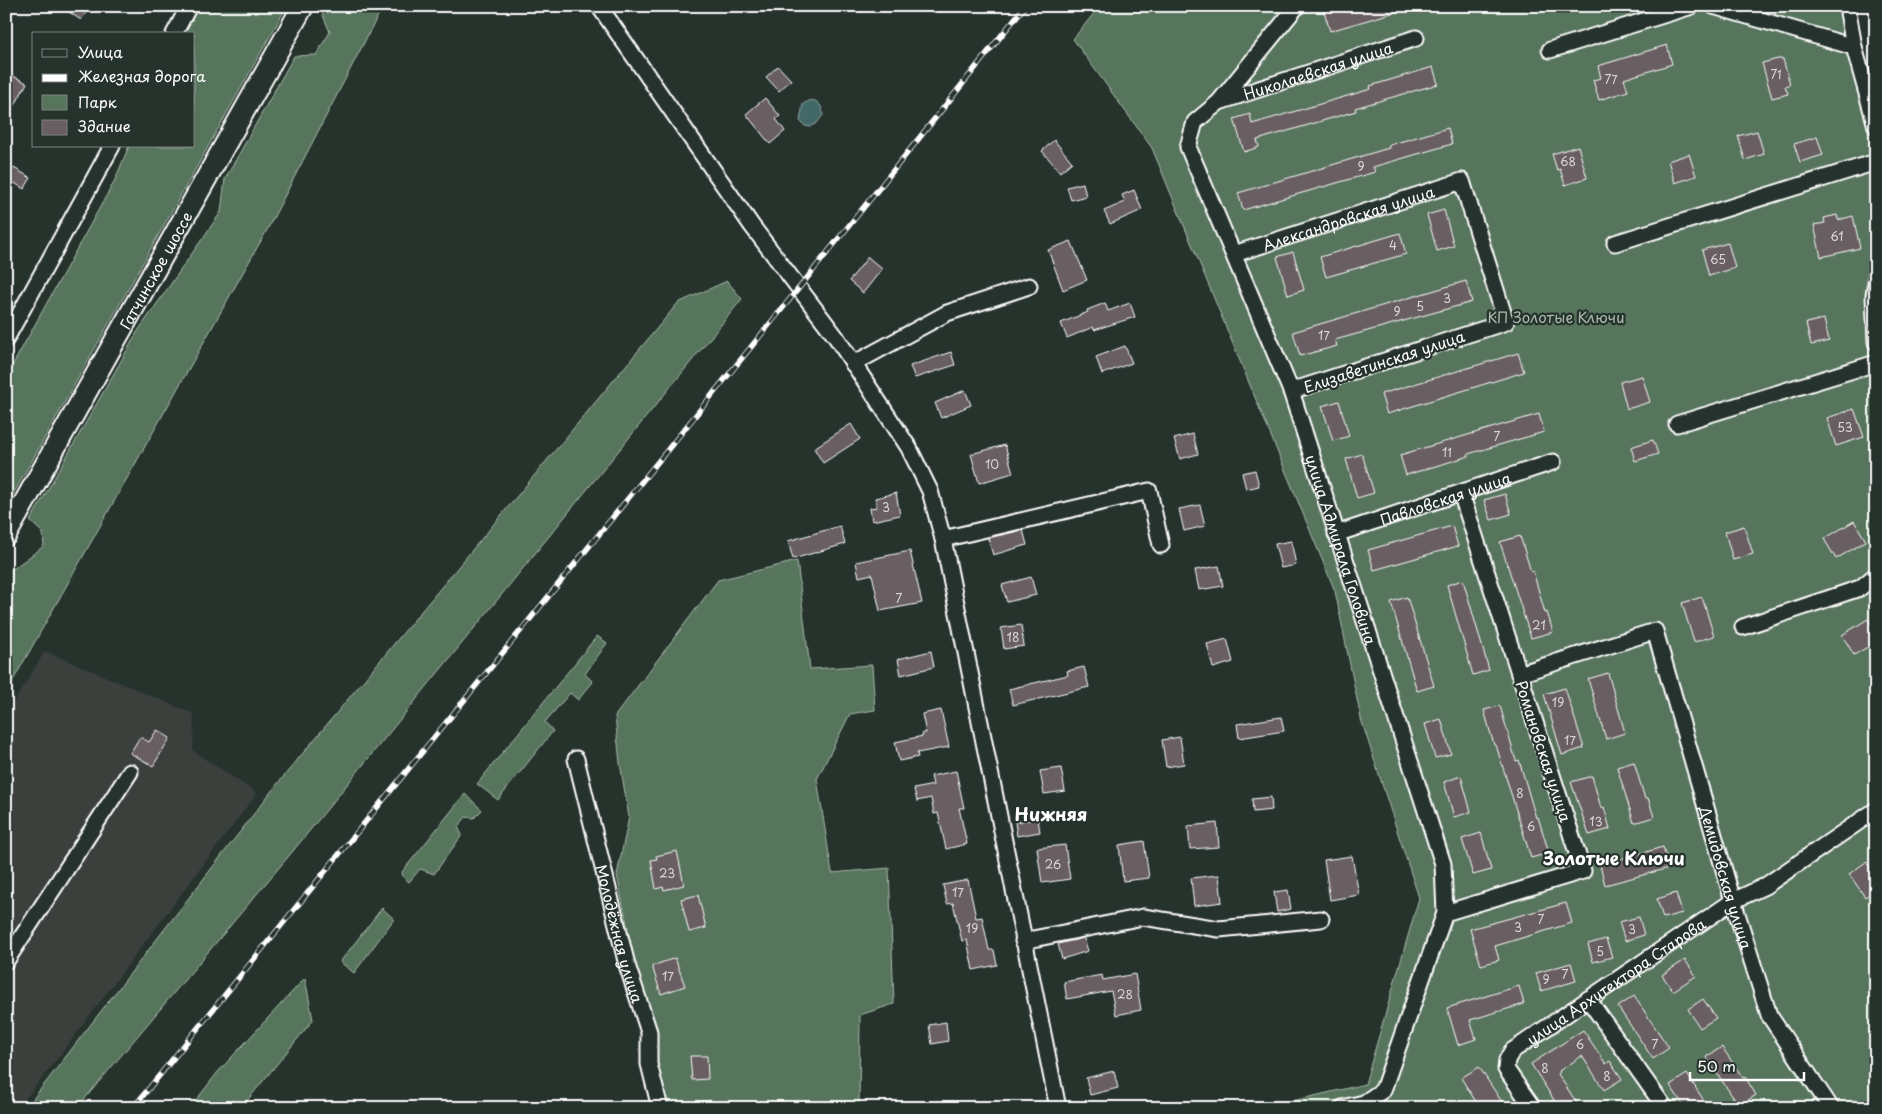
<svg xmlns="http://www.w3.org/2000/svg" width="1882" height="1114" font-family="'Playpen Sans',sans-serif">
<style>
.built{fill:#3a403d}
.green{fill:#57745c;stroke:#abbaae}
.water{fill:#436867;stroke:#8ea4a4}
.building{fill:#695e62;stroke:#fff}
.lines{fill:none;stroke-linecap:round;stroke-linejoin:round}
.minor-casing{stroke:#fff;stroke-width:19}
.major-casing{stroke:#fff;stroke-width:24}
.minor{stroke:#26332d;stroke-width:15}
.major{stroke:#26332d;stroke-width:20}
.rail-casing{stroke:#fff;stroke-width:5.5}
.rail{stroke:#26332d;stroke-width:4;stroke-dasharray:11;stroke-linecap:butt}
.labels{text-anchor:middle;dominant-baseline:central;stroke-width:4.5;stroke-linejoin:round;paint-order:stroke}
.number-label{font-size:12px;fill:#dad7d8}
.street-label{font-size:15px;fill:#fff;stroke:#26332d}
.park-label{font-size:15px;fill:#abbaae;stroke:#26332d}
.quarter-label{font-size:18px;font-weight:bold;fill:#fff;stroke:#26332d}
</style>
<rect width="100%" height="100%" fill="#26332d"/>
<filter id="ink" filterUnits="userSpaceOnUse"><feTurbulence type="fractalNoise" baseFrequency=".02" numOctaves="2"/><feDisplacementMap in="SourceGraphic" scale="10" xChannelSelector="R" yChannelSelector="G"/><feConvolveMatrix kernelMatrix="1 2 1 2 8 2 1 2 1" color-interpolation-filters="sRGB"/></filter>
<g filter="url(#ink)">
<path class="built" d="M45 651 194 714 193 751 257 793 57 1059 18 1108H6V715Z"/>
<path class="green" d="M190 6H287L6 507V377L115 180 129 146H194V34H178Z
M319 6H383L267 230 6 693V574L44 546 43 533 30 521 138 331 221 212 225 179 294 56 316 55 330 32Z
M1100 6H1839L1872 150 1874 221 1865 293 1871 375 1876 386V1108H1263L1365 1084 1419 898 1361 719 1335 591 1152 148 1073 39Z
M727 281 742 299 293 851 77 1108H26L274 788 678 303Z
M797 561 810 669 872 665 875 710 850 714 817 779 832 873 889 868 894 1004 860 1015 859 1108H712L711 1100 668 1107 637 974 617 875 629 817 620 763 615 716 718 580Z
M597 636 607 643 585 674 593 682 578 700 570 693 545 722 553 731 498 800 477 784Z
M465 794 482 810 474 818 466 817 458 827 462 835 434 874 420 869 409 882 403 877 402 872Z
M382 908 394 919 354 973 340 962Z
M305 978 313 1020 241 1108H190L218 1072Z"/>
<path class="water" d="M811 100C819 101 823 107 823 115L817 123 810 127 805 126 800 121 803 104Z"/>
<path class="building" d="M60 6H90L81 20Z
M1339 6H1402V10L1330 31 1324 11Z
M1667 45 1672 64 1624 79 1628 91 1599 100 1593 80 1601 78 1598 66Z
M1778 59H1783L1790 84 1785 86 1788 94 1772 98 1762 63Z
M778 66 791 80 779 91 766 77Z
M1433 67 1438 84 1355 108 1356 111 1257 140 1259 147 1244 152 1234 119 1250 114 1252 124 1371 89 1370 86Z
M13 76 27 83 15 105 6 100V90Z
M765 98 780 116 776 119 785 131 770 144 746 114Z
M1448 128 1452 144 1373 167 1375 172 1243 210 1238 193 1389 148V145Z
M1757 131 1764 154 1745 160 1738 136Z
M1817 137 1823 155 1800 162 1794 144Z
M1054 140 1072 162 1060 172 1042 151Z
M1578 146 1587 178 1565 185 1560 169 1557 170 1552 154Z
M1689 154 1696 176 1675 183 1668 161Z
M14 168 31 178 24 189 7 178Z
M1083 183 1086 196 1071 200 1067 187Z
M1134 190 1142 210 1110 224 1104 211 1125 202 1122 195Z
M1444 210 1454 246 1437 251 1427 215Z
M1837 215 1838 220 1853 216 1860 248 1821 257 1814 225 1825 223 1824 218Z
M1400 233 1406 254 1326 277 1320 257Z
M1071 241 1087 280 1063 290 1048 250Z
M1728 243 1735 268 1709 276 1702 250Z
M1293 252 1304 290 1288 295 1277 257Z
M868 257 882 269 863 293 849 281Z
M1466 281 1472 302 1335 340 1337 346 1300 356 1293 332Z
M1105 303 1108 311 1130 303 1135 317 1094 330 1093 327 1067 338 1061 323 1088 312 1087 310Z
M1824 319 1829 341 1811 345 1806 323Z
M1125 346 1132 363 1102 374 1096 357Z
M951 352 955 365 915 378 910 366Z
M1518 353 1524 372 1387 414 1381 394Z
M1642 376 1650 402 1627 409 1620 382Z
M965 390 971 405 941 418 935 403Z
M1339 401 1349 436 1333 441 1322 406Z
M1854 409 1864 437 1836 446 1827 418Z
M1539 414 1544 432 1468 454 1469 456 1406 475 1400 455Z
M851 424 860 439 823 463 814 448Z
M1193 434 1198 454 1180 459 1174 439Z
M1653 440 1658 454 1635 461 1631 447Z
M1005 445 1013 473 979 483 971 454Z
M1362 454 1374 493 1357 498 1346 459Z
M1255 470 1259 486 1246 489 1242 473Z
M896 493 900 515 872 521 870 508 877 507 875 498Z
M1505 494 1511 514 1491 520 1484 500Z
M1200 505 1205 526 1184 531 1179 509Z
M1854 521 1866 541 1836 559 1824 539Z
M840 526 845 544 793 559 788 541Z
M1452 526 1458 546 1374 570 1368 550Z
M1744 526 1753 554 1733 560 1725 532Z
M1023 530 1027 545 993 555 988 538Z
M1520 536 1531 572 1533 571 1545 613 1547 612 1553 632 1531 638 1500 542Z
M1291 541 1296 565 1281 568 1275 544Z
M910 551 922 603 880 611 872 574 859 577 856 562Z
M1219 566 1223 586 1199 590 1195 570Z
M1031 577 1036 595 1007 602 1002 585Z
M1463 580 1489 670 1473 675 1447 585Z
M1407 597 1434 686 1417 691 1391 602Z
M1702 597 1714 636 1694 642 1682 603Z
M1868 619 1876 632V642L1854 655 1842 635Z
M1021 625 1024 646 1004 649 1001 628Z
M1227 639 1233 662 1213 668 1207 644Z
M931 651 934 667 901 675 898 659Z
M1084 667 1089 687 1013 705 1009 689 1068 675 1067 671Z
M1608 673 1625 733 1606 739 1588 679Z
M1565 688 1584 748 1562 755 1544 694Z
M1500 706 1516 761 1519 760 1536 818 1538 817 1549 853 1531 858 1496 745H1494L1484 710Z
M941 710 949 747 917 753 918 757 899 761 895 742 923 736 922 733H926L922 714Z
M1281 717 1284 731 1239 738 1237 724Z
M1441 719 1451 754 1435 758 1425 724Z
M157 730 170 738 153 766 130 753 140 737 149 742Z
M1180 737 1184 764 1166 767 1162 740Z
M1634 762 1645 799 1648 798 1654 817 1634 823 1617 767Z
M1061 768 1065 791 1044 794 1040 771Z
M956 771 964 808H959L967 844 946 849 938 813 934 814 931 798 917 801 914 789 933 785 931 776Z
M1461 776 1471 812 1454 817 1444 782Z
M1592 776 1601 808 1604 807 1610 829 1589 835 1571 782Z
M1271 797 1272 810 1253 812 1252 799Z
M1038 819 1040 832 1017 836 1015 822Z
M1217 823 1219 847 1190 849 1188 826Z
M1481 833 1491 870 1473 875 1462 839Z
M1144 841 1149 878 1123 881 1119 845Z
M1065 845 1070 879 1042 883 1037 848Z
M1663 847 1669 868 1605 885 1600 865Z
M677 851 684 885 664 890 663 887 656 889 651 860 657 859 656 856Z
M1352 856 1359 895 1330 900 1324 860Z
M1866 862 1876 876V889L1865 897 1849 874Z
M1219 875 1222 902 1194 906 1191 878Z
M968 880 976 918 982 917 989 950H994L997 965 973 970 967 940 962 941 953 903 947 904 943 885Z
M1288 890 1291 909 1277 912 1274 892Z
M1676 893 1682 913 1663 918 1657 899Z
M698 895 706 928 689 932 681 899Z
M1566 903 1572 923 1495 946 1499 960 1481 965 1470 929Z
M1639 917 1644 935 1625 941 1619 922Z
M1084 938 1088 951 1062 959 1058 944Z
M1606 939 1612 957 1593 962 1588 944Z
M675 958 685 986 661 994 652 966Z
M1685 960 1696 976 1673 991 1662 975Z
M1571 963 1576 981 1541 991 1536 973Z
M1135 974 1141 1010 1116 1015 1111 991 1067 999 1064 982 1102 975 1103 980Z
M1519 986 1524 1004 1470 1020 1476 1039 1458 1045 1447 1008Z
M1634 996 1669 1048 1653 1059 1618 1007Z
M1703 999 1716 1018 1700 1028 1688 1009Z
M946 1022 948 1041 932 1044 929 1025Z
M1583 1030 1606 1064 1610 1061 1622 1079 1604 1090 1582 1056 1559 1071 1560 1072 1558 1074 1580 1108H1542L1554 1100 1531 1064Z
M1722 1047 1743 1078 1745 1077 1756 1095 1739 1106 1706 1057Z
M690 1056H707L708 1079 692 1080Z
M1479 1067 1506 1108H1480L1461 1078Z
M1114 1071 1118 1088 1090 1095 1086 1078Z
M1687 1074 1697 1090 1709 1108H1685L1670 1085Z"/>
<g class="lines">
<g class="minor-casing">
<g id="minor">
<path d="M599 6 752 226 836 337 909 448 930 491 943 539 1058 1108"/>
<path id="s1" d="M1297 6 1219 102 1195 122 1188 147 1291 391 1443 864 1445 913 1383 1090 1364 1103 1342 1108"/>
<path d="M1713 6 1854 47"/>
<path d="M1847 6 1854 47 1876 126"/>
<path d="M174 34 189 6"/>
<path d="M1550 50 1692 6"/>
<path id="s2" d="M1219 102 1416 38"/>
<path d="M1615 243 1876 162"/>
<path id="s3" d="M1234 254 1462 181 1506 322 1291 391"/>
<path d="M1876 284 1874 296 1876 342"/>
<path d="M6 339 112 146"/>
<path d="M853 364 947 313 1029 286"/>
<path d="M1677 424 1876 363"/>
<path id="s4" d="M1336 534 1553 462"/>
<path d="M943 539 1149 491 1161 545"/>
<path d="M1743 627 1860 588 1876 575"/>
<path id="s5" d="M1519 674 1655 631 1733 901 1769 1015 1831 1108"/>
<path id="s6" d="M576 759 627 965 649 1032V1064L660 1108"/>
<path d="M1445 913 1583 871 1461 493"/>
<path d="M1023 941 1143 917 1219 929 1321 919"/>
<path d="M6 961 130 772"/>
<path d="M1588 999 1665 1108"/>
<path id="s7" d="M1533 1108 1506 1069 1507 1060 1512 1051 1733 901 1765 886 1876 810"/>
</g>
</g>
<g class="major-casing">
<g id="major">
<path id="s8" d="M6 535 303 6"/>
</g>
</g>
<use href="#minor" class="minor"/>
<use href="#major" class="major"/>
<g class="rail-casing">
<path id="rail" d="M133 1108 799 288 1025 6"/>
</g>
<use href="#rail" class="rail"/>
</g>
</g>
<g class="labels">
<g class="number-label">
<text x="1776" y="74">71</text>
<text x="1611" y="79">77</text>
<text x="1568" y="161">68</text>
<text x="1361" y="166">9</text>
<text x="1837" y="236">61</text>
<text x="1393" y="245">4</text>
<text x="1718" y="259">65</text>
<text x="1447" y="298">3</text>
<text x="1420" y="306">5</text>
<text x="1397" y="311">9</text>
<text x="1324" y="335">17</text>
<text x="1845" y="427">53</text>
<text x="1497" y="436">7</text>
<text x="1447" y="452">11</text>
<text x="992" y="464">10</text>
<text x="886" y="507">3</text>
<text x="899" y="598">7</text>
<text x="1539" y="625">21</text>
<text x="1013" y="637">18</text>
<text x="1558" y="702">19</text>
<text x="1570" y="740">17</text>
<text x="1520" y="793">8</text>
<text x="1596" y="821">13</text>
<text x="1531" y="826">6</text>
<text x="1053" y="864">26</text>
<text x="667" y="873">23</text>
<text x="958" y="892">17</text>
<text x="1541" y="919">7</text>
<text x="1518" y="927">3</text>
<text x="972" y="928">19</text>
<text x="1632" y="929">3</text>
<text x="1600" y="951">5</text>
<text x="1565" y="974">7</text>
<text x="668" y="976">17</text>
<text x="1546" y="979">9</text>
<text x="1125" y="994">28</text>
<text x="1580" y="1044">6</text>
<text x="1655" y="1044">7</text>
<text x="1545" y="1068">8</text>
<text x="1607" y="1076">8</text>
</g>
<g class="street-label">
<text stroke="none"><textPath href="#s2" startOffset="104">Николаевская улица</textPath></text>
<text stroke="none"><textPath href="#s3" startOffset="120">Александровская улица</textPath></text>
<text stroke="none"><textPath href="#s8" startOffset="304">Гатчинское шоссе</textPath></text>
<text transform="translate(1384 361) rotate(-18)">Елизаветинская улица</text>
<text stroke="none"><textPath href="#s4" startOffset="115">Павловская улица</textPath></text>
<text stroke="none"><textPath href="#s1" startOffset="612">улица Адмирала Головина</textPath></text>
<text transform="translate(1544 751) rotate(72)">Романовская улица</text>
<text stroke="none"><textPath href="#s5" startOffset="399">Демидовская улица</textPath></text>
<text stroke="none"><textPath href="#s6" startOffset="180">Молодёжная улица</textPath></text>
<text stroke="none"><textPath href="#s7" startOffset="192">улица Архитектора Старова</textPath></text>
</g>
<g class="park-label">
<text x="1556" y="316">КП Золотые Ключи</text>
</g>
<g class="quarter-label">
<text x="1051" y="813">Нижняя</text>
<text x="1614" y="857">Золотые Ключи</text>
</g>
</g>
<rect width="1882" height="1114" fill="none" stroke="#26332d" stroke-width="25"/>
<rect x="12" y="12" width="1857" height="1089" fill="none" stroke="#fff" stroke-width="2" filter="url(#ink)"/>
<rect x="32" y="32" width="162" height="115" fill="#26332d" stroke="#7d8581"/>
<rect x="42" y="49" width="25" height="8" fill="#26332d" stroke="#7d8581"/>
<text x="78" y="58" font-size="15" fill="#ffffff">Улица</text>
<rect x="42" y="74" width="25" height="8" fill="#ffffff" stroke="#7d8581"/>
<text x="78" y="82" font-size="15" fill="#ffffff">Железная дорога</text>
<rect x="42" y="95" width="25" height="15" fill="#57745c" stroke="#7d8581"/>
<text x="78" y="108" font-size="15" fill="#ffffff">Парк</text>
<rect x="42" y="120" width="25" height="15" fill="#695e62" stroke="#7d8581"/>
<text x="78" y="132" font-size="15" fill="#ffffff">Здание</text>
<path d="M1690 1072v8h114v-8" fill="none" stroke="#ffffff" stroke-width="2.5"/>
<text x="1697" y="1072" font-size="15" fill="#ffffff" stroke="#26332d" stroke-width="4" paint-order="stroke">50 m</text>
</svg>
